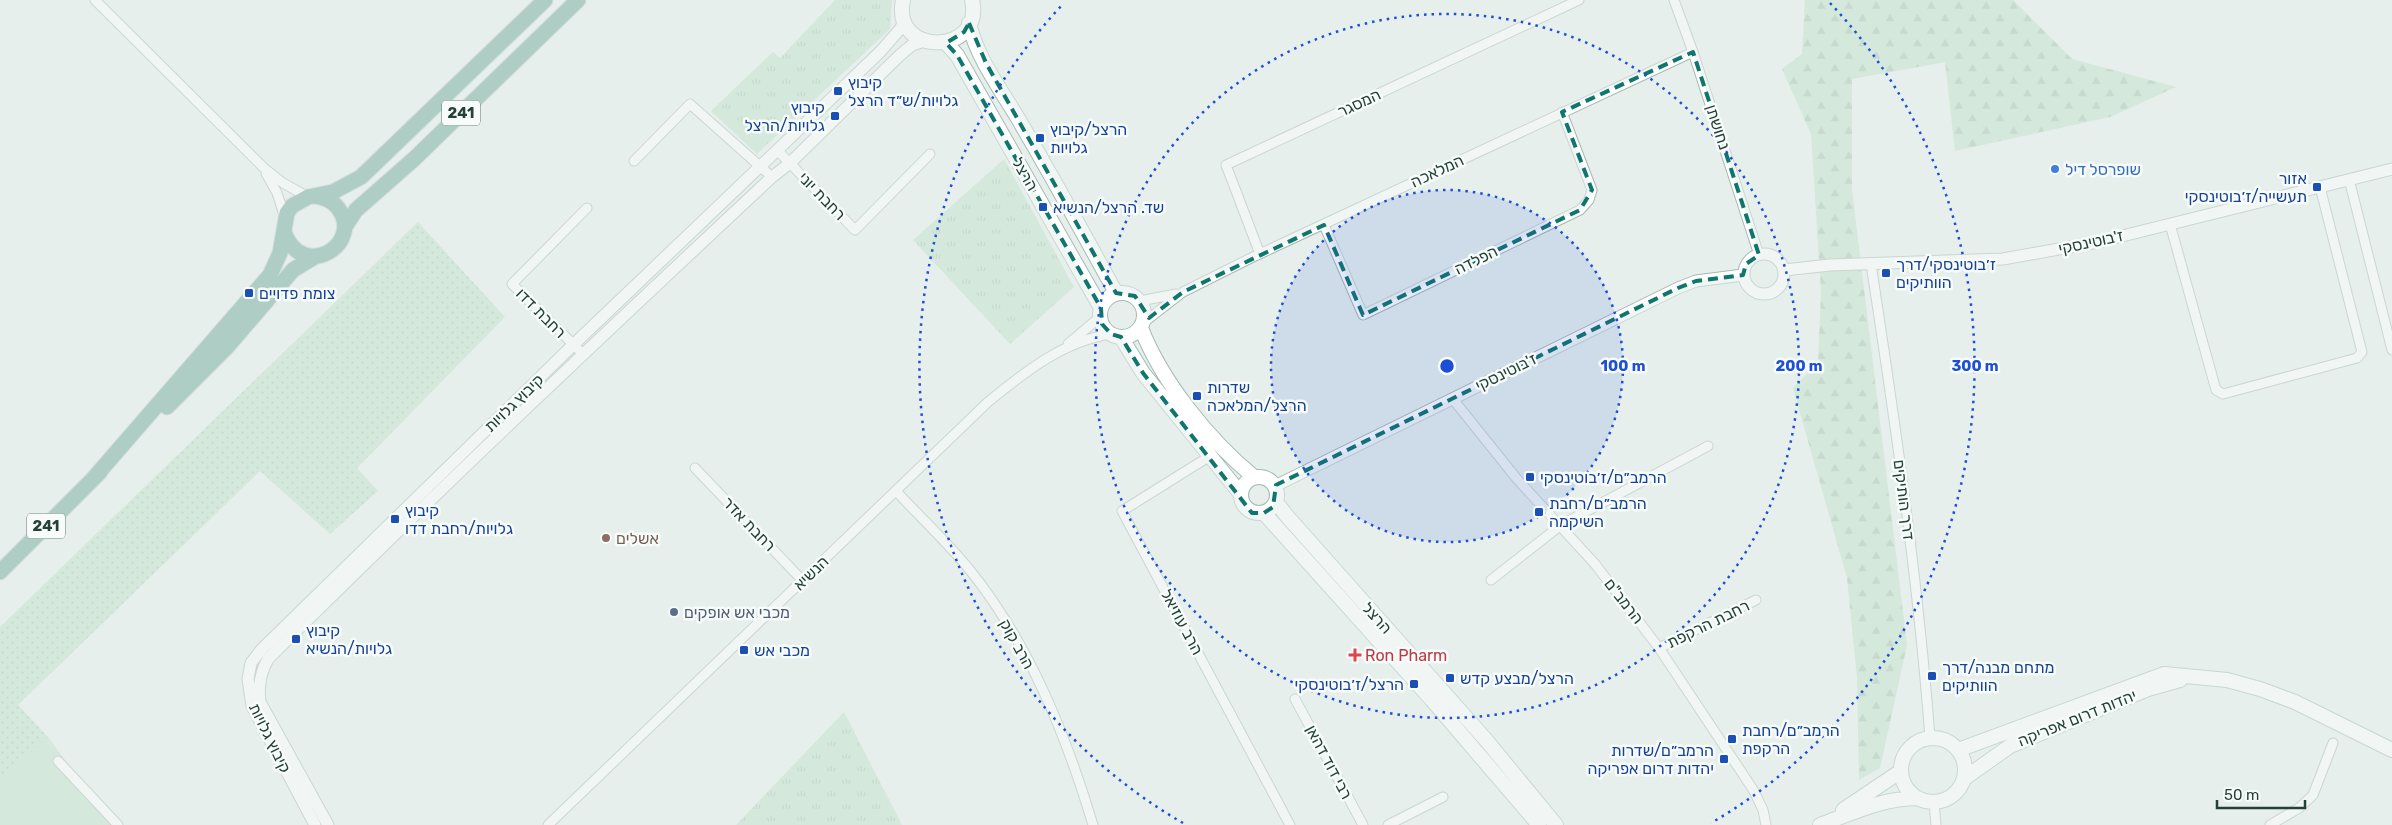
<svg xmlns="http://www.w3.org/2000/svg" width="2392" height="825" font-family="Rubik,Heebo,sans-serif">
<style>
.grass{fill:url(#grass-dots)}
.forest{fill:url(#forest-firs)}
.park{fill:url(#park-tufts)}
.garden{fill:#bfe0c8}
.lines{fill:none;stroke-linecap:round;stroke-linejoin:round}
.minor-casing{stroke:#a8b8b2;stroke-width:11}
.tertiary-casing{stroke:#a8b8b2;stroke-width:13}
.secondary-casing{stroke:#a4bbb3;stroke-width:16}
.primary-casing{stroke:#c2cac8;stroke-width:17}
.minor{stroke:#fff;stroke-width:9}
.tertiary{stroke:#fff;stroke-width:11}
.secondary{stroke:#fff;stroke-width:14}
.primary{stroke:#6aa596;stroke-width:15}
.marked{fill:none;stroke:#0f766e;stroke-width:4;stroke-dasharray:10 6;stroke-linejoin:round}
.ring{fill:none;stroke:#1d4ed8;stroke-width:2.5;stroke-dasharray:2.5 5}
.transit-dot{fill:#1a4fb4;stroke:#f7fbf9;stroke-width:2}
.shop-dot{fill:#3f7fe0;stroke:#f7fbf9;stroke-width:2}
.education-dot{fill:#8d6e63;stroke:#f7fbf9;stroke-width:2}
.service-dot{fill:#5c6f8a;stroke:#f7fbf9;stroke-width:2}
.health-dot{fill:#e0444e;stroke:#f7fbf9;stroke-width:2}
.labels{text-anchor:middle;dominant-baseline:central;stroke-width:5;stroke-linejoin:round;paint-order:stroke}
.shield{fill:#f7fbf9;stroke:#637a73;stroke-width:1}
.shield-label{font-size:15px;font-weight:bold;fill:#24423a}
.transit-label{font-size:16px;fill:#164399;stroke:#f7fbf9;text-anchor:start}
.street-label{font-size:16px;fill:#24423a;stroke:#f7fbf9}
.shop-label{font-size:16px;fill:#366cbe;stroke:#f7fbf9;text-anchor:start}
.education-label{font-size:16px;fill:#785e54;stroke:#f7fbf9;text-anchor:start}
.service-label{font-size:16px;fill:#4e5e75;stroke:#f7fbf9;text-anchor:start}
.health-label{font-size:16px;fill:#be3a42;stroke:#f7fbf9;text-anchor:start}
.centre{fill:#1d4ed8;stroke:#f7fbf9;stroke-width:2.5}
.ring-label{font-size:15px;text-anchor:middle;font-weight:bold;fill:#1d4ed8;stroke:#f7fbf9;stroke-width:5;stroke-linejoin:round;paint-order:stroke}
</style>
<defs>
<pattern id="grass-dots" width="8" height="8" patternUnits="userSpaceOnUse" patternTransform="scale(1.25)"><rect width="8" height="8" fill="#bfe0c8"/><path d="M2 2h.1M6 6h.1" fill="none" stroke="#a4c1ad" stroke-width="1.8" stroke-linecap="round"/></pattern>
<pattern id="forest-firs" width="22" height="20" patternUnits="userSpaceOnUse" patternTransform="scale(1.25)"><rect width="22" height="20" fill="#bfe0c8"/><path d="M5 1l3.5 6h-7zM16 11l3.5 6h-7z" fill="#a4c1ad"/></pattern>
<pattern id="park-tufts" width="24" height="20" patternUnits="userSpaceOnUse" patternTransform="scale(1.25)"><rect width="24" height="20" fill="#bfe0c8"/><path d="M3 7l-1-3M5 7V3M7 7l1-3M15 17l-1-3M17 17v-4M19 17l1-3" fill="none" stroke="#a4c1ad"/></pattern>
</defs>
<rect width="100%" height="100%" fill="#e6efeb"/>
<path class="grass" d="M418 222 505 317 357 468 378 491 330 534 260 471 18 705 48 737 0 783V627Z"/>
<path class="forest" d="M1805 0H2013L2072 59 2176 87 2110 117 1955 151 1945 62 1852 79V190L1907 645 1880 768 1859 780 1857 678 1847 578 1793 388 1818 363 1821 291 1811 134 1782 69 1802 54Z"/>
<path class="park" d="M835 0H892L890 29 757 154 711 111 773 52 780 58Z
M1004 159 1074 287 1010 344 913 240Z
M844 712 902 825H736Z"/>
<path class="garden" d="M48 737 112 825H0V783Z"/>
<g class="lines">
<g class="minor-casing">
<path id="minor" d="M95 0 264 168 283 183 308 197
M1674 0 1693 52 1759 255
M777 150 855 230 930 154
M634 161 690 104 772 177
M266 173 277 193 285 218
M2349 179 2392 350
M2170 224 2216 390 2223 394 2357 358 2362 352 2320 187
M1324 225 1363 315 1580 210 1589 200 1592 190 1562 112
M1260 254 1226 165 1579 0
M1871 264C1895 421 1918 579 1930 738
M1140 301 1176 294
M1143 323 1183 292 1251 258 1693 52
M1068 344 1100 317
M583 354 512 284 587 208
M1452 398 1517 479 1595 564 1659 648 1754 791 1763 810 1766 825
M1210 456 1122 511 1290 825
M695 468 803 581
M896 491C920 517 947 542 969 569 1029 643 1066 735 1093 825
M1491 580 1561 525 1708 446
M1659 648 1756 600
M1295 699 1363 825
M58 761 118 825
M1934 803 1936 825
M548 825 988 402C1025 372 1063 341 1111 334
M1388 825 1443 797
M2270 825 2299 808 2313 795 2333 743"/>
</g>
<g class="tertiary-casing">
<path id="tertiary" d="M1744 274a20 20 0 1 1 40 0a20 20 0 1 1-40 0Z
M1784 270 1830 265 2003 259 2098 242 2392 169
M1275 486 1678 288 1696 281 1743 275
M315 825 252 706 248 679 251 663 261 650 573 345 880 52 901 28 904 19
M328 825 260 702C258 686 260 673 268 659 433 495 602 336 772 177L790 163 899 56 912 45 924 41"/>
</g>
<g class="secondary-casing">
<path id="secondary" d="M903 0C891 58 985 55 972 0
M969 23C977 60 1005 95 1023 127 1055 182 1086 238 1116 293
M946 43 957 55 1101 308
M1100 315a22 22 0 1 1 44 0a22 22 0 1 1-44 0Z
M1141 328C1162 382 1209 440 1254 477
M1121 337 1143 373 1240 493
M1241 495a18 18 0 1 1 36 0a18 18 0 1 1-36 0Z
M1276 502 1286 515 1486 740 1556 825
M1264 513 1432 700 1539 825
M1901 770a32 32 0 1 1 64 0a32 32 0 1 1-64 0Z
M1958 750 2164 674 2227 680 2260 689 2295 702 2392 750
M1965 778 2010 746 2148 689 2180 680
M1843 810 1901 771
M1820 825C1852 813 1883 798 1918 798"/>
</g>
<g class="primary-casing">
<path id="primary" d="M345 227 356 210 414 159 578 0
M284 232C303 283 365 243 338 208 332 200 324 197 314 196
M167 407 228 346 293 270 316 256
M93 479 270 275 280 253 287 213 292 206 308 197 333 192 361 177 545 0
M0 572 100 472"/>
</g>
<use href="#minor" class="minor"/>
<use href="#tertiary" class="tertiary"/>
<use href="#secondary" class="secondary"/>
<use href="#primary" class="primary"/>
</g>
<path d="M0 0H2392V825H0ZM969 23 986 63 1116 293 1135 296 1149 318 1183 292 1324 225 1363 315 1580 210 1592 190 1562 112 1693 52 1759 255 1746 264 1743 275 1696 281 1678 288 1276 485 1273 507 1264 513H1252L1143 373 1121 337 1111 334 1102 324 1101 308 957 55 946 43 964 32Z" fill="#e6efeb" fill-opacity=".55" fill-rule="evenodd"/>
<path class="marked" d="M969 23 986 63 1116 293 1135 296 1149 318 1183 292 1324 225 1363 315 1580 210 1592 190 1562 112 1693 52 1759 255 1746 264 1743 275 1696 281 1678 288 1276 485 1273 507 1264 513H1252L1143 373 1121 337 1111 334 1102 324 1101 308 957 55 946 43 964 32Z"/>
<circle cx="1447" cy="366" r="176" fill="#1d4ed8" fill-opacity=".12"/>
<g class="ring">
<circle cx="1447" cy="366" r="176"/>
<circle cx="1447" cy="366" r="352"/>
<path d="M1183 823A528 528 0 0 1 1064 3M1830 3A528 528 0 0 1 1711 823"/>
</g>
<g class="transit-dot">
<rect x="833" y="86" width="10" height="10" rx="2.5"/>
<rect x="830" y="111" width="10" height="10" rx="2.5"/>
<rect x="1035" y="133" width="10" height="10" rx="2.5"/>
<rect x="2312" y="182" width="10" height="10" rx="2.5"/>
<rect x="1038" y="202" width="10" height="10" rx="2.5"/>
<rect x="1881" y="268" width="10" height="10" rx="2.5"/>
<rect x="244" y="288" width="10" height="10" rx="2.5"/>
<rect x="1192" y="391" width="10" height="10" rx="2.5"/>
<rect x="1525" y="472" width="10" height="10" rx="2.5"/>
<rect x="1534" y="507" width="10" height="10" rx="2.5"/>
<rect x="390" y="514" width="10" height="10" rx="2.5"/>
<rect x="291" y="634" width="10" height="10" rx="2.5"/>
<rect x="739" y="645" width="10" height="10" rx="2.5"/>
<rect x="1927" y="671" width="10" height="10" rx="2.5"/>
<rect x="1445" y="673" width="10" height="10" rx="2.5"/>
<rect x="1409" y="679" width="10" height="10" rx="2.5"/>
<rect x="1727" y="734" width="10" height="10" rx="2.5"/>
<rect x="1719" y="754" width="10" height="10" rx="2.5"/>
</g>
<circle class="shop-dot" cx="2055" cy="169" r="5"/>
<circle class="education-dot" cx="606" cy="538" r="5"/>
<circle class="service-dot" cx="674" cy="612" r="5"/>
<path class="health-dot" d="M1352.5 647.5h5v5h5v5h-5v5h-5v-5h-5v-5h5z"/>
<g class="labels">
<g class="shield">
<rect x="442" y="100.5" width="38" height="25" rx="4"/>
<rect x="27" y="513.5" width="38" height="25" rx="4"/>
</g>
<g class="shield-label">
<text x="461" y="113">241</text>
<text x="46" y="526">241</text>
</g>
<g class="transit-label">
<text x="848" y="82">קיבוץ<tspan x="848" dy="18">גלויות/ש״ד הרצל</tspan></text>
<text x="825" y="107" text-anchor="end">קיבוץ<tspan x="825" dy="18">גלויות/הרצל</tspan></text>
<text x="1050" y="129">הרצל/קיבוץ<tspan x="1050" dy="18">גלויות</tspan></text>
<text x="2307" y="178" text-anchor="end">אזור<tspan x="2307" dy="18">תעשייה/ז׳בוטינסקי</tspan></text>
<text x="1053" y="207">שד. הרצל/הנשיא</text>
<text x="1896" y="264">ז׳בוטינסקי/דרך<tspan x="1896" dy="18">הוותיקים</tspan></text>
<text x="259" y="293">צומת פדויים</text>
<text x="1207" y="387">שדרות<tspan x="1207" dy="18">הרצל/המלאכה</tspan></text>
<text x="1540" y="477">הרמב״ם/ז׳בוטינסקי</text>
<text x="1549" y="503">הרמב״ם/רחבת<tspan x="1549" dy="18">השיקמה</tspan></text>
<text x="405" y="510">קיבוץ<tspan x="405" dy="18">גלויות/רחבת דדו</tspan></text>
<text x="306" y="630">קיבוץ<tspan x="306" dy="18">גלויות/הנשיא</tspan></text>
<text x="754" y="650">מכבי אש</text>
<text x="1942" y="667">מתחם מבנה/דרך<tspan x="1942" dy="18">הוותיקים</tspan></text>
<text x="1460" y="678">הרצל/מבצע קדש</text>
<text x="1404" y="684" text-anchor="end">הרצל/ז׳בוטינסקי</text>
<text x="1742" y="730">הרמב״ם/רחבת<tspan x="1742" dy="18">הרקפת</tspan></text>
<text x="1714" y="750" text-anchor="end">הרמב״ם/שדרות<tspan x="1714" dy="18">יהדות דרום אפריקה</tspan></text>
</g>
<g class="street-label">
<text transform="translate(1359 103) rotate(-25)">המסגר</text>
<text transform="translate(1718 127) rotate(72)">נחושתן</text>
<text transform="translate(1437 171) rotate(-25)">המלאכה</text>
<text transform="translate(1025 174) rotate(60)">הרצל</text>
<text transform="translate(822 196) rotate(46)">רחבת יוני</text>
<text transform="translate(2091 242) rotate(-12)">ז'בוטינסקי</text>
<text transform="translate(1476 260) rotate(-26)">הפלדה</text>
<text transform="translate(541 313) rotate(45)">רחבת דדו</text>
<text transform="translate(1506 372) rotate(-26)">ז'בוטינסקי</text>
<text transform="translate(514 403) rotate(-44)">קיבוץ גלויות</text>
<text transform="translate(1904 500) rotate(83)">דרך הותיקים</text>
<text transform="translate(749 524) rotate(46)">רחבת אדר</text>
<text transform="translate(811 573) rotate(-44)">הנשיא</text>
<text transform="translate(1624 601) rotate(52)">הרמב"ם</text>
<text transform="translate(1377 618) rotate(48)">הרצל</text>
<text transform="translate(1182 622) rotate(62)">הרב עוזיאל</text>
<text transform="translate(1708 624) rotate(-26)">רחבת הרקפת</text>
<text transform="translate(1017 644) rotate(61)">הרב קוק</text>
<text transform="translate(2077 718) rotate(-22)">יהדות דרום אפריקה</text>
<text transform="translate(270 738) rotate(64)">קיבוץ גלויות</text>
<text transform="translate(1329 762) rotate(62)">רבי דוד דהאן</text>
</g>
<g class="shop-label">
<text x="2065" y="169">שופרסל דיל</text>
</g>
<g class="education-label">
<text x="616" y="538">אשלים</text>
</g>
<g class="service-label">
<text x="684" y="612">מכבי אש אופקים</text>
</g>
<g class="health-label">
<text x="1365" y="655">Ron Pharm</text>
</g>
</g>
<circle cx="1447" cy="366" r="8" class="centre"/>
<g class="ring-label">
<text x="1623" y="371">100 m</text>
<text x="1799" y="371">200 m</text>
<text x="1975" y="371">300 m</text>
</g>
<path d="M2217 800v8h88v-8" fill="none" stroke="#24423a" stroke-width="2.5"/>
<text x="2224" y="800" font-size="15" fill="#24423a" stroke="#f7fbf9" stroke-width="4" paint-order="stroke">50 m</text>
</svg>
